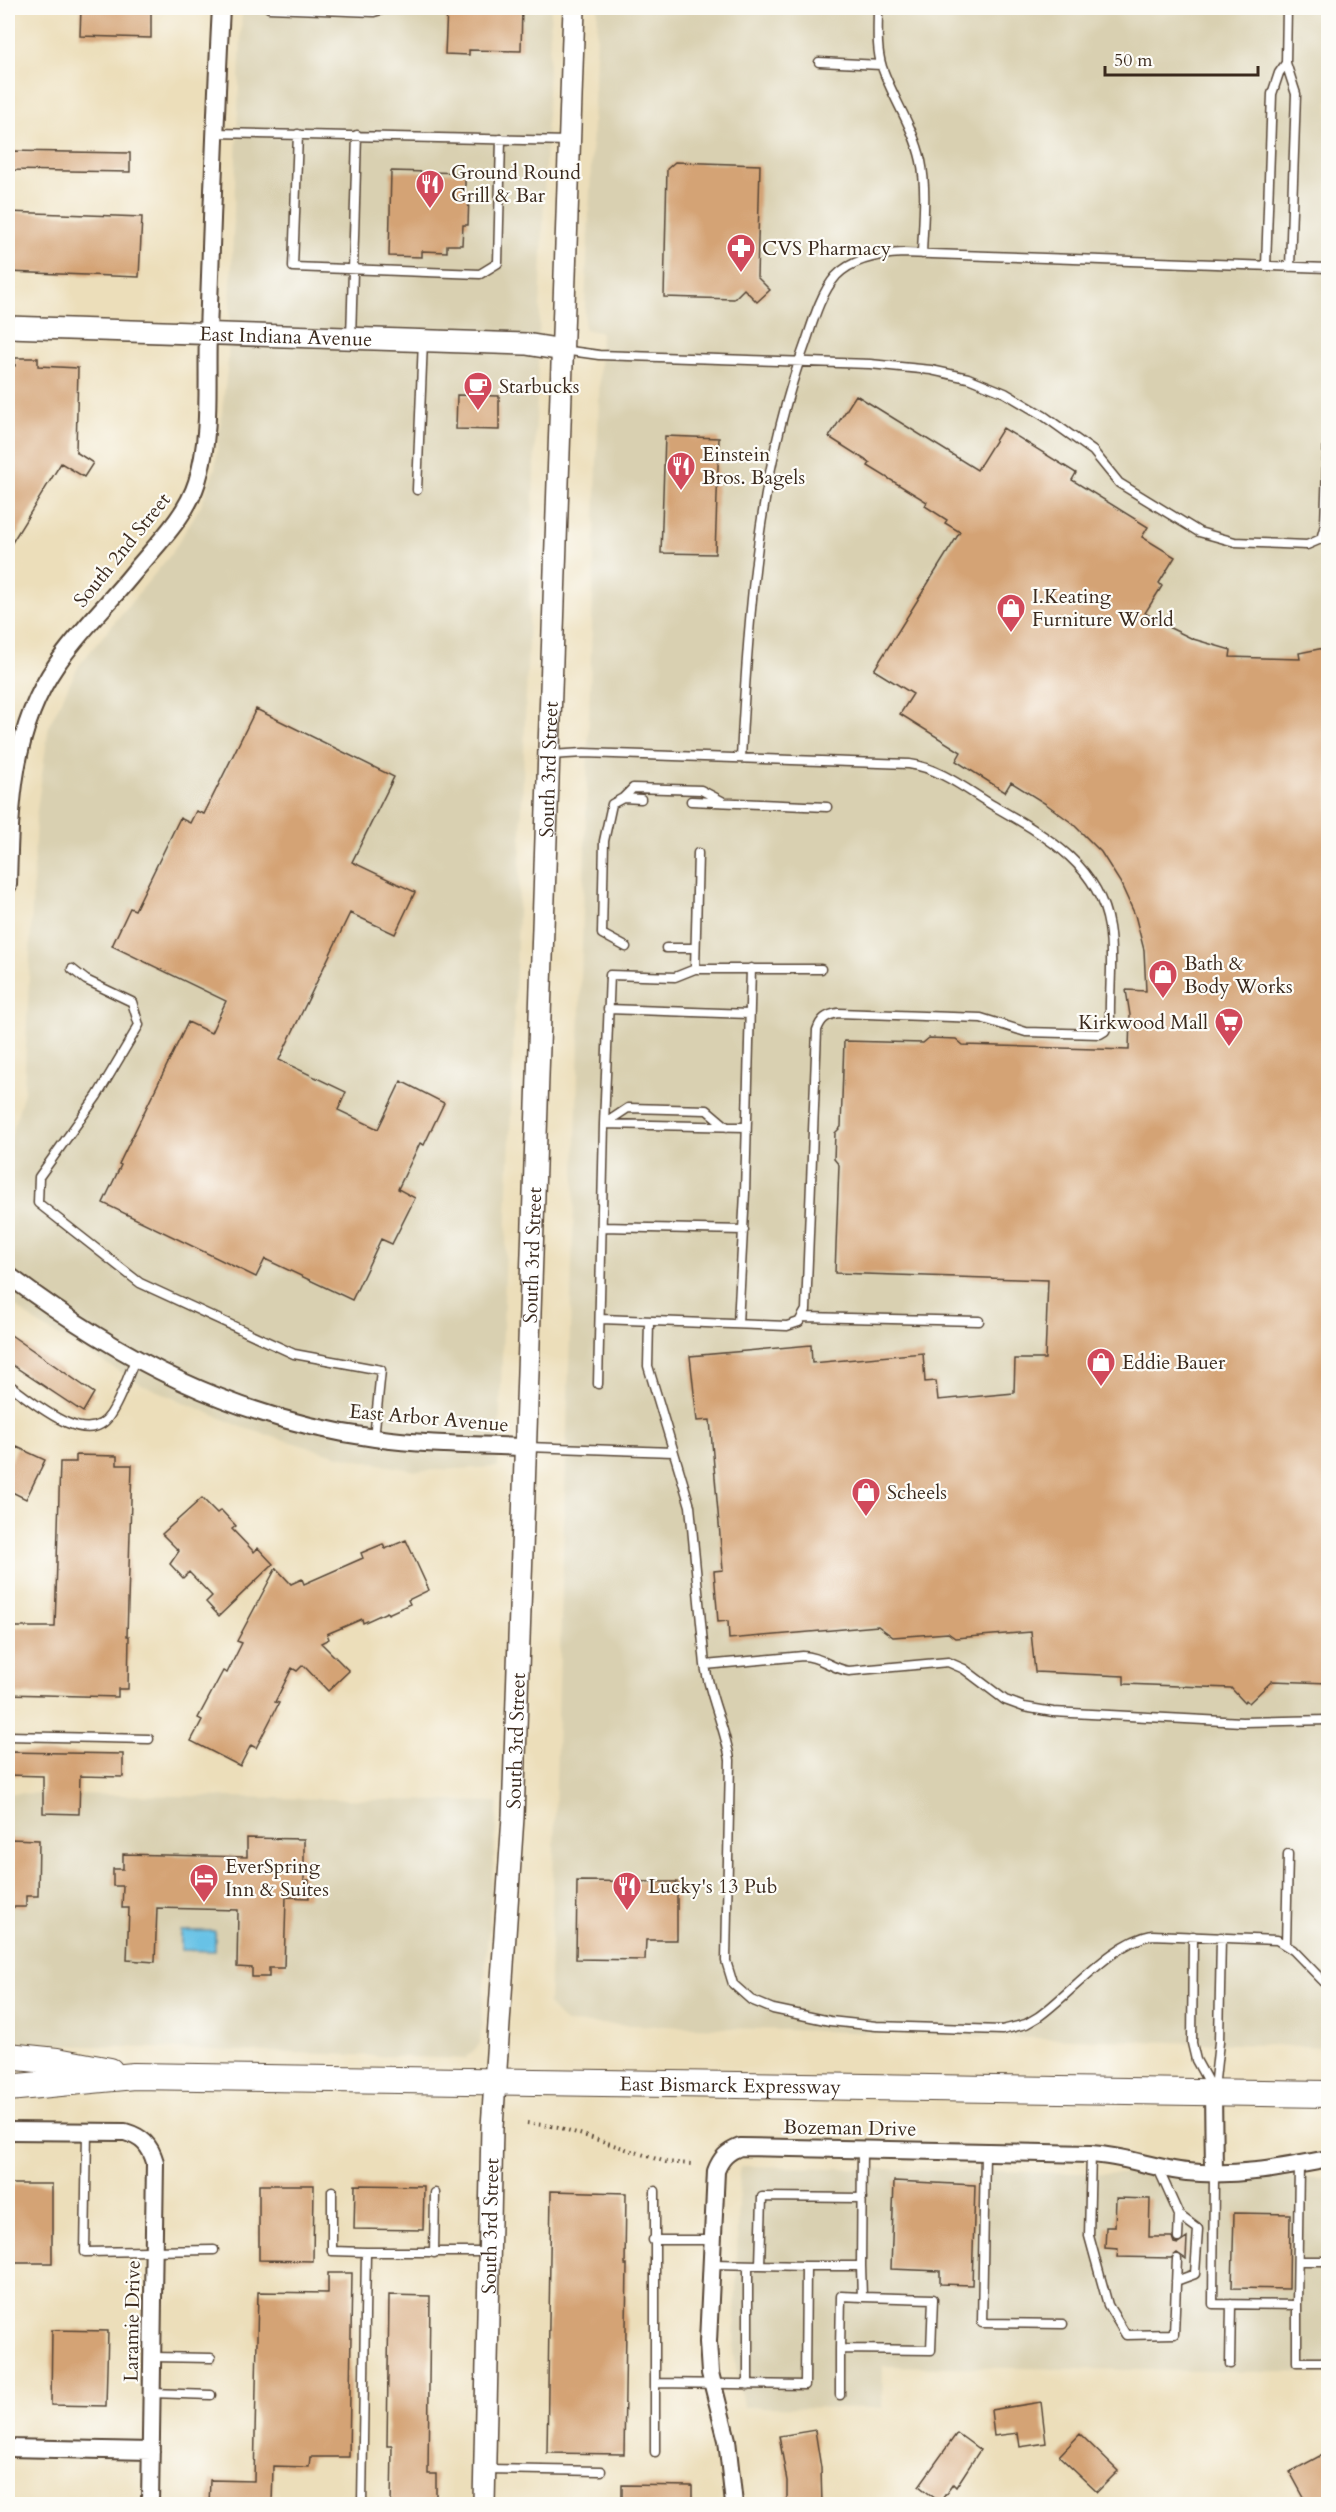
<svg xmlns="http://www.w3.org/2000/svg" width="1336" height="2512" font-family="Cardo,serif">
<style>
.built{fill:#d9d0b1}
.water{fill:#68c2e6;stroke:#527682;stroke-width:1.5}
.building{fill:#d4a375}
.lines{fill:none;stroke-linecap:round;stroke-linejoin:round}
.service-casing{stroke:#564535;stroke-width:11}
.minor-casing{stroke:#564535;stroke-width:20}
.tertiary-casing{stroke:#564535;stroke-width:24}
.primary-casing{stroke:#564535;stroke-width:28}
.path{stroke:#564535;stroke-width:4;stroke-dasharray:1.5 4.5;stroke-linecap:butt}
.service{stroke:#fff;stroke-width:8}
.minor{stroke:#fff;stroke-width:16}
.tertiary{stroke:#fff;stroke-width:21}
.primary{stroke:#fff;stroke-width:26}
.labels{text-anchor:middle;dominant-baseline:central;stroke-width:4.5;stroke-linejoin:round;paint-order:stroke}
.poi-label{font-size:20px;fill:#3b2a1e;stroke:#fdfcf7;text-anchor:start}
.street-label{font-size:20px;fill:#3b2a1e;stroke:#fdfcf7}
</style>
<rect width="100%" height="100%" fill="#fdfcf7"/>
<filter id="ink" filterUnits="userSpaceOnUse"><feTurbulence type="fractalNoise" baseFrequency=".0167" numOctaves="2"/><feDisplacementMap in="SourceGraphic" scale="12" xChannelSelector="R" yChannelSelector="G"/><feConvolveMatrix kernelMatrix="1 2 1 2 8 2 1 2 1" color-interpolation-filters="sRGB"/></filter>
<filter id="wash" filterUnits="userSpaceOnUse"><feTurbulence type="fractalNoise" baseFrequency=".008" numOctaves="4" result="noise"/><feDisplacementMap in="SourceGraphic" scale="24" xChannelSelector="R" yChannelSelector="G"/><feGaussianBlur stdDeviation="1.35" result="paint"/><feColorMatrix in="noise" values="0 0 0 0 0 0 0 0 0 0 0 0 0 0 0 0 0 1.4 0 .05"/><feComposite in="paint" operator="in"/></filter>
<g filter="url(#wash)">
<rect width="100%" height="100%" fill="#ecdeba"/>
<path class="built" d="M242 8H551L498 1467 416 1471 338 1456 244 1428 141 1384 35 1322 8 1300V1147L24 1092 36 817 49 725 79 665 172 553 201 505 215 468 228 362Z
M598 8H1328V2047L565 2023 549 2006 601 333 584 329Z
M8 1793 498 1802 480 2044 465 2059 8 2043Z
M740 2166 1328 2178V2373L883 2366 882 2408 743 2407 734 2353Z"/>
<path class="water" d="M181 1931H215V1951L181 1950Z"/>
<g id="blocks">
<path class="building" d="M81 8H151V38L80 36Z
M447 8H522L521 51 469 50V55L445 54Z
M8 151 130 153V172L8 170Z
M675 162 760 165 757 277 770 290 757 302 744 289 734 299 664 297 667 169Z
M391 171 465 173V195H469L468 225H463L462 245H447V252L422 251V257L389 256Z
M8 212 142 217 139 277 8 272Z
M15 358H38V366L78 368 76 452 93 463 84 477 61 463 8 549V365L15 366Z
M457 395 499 396V430L456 429Z
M856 395 977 470 1003 428 1076 473 1072 480 1148 527 1142 537 1175 557 1159 583 1162 586 1145 613 1166 626 1193 639 1231 650 1230 657 1300 659 1299 653 1329 647V1683L1272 1681 1249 1703 1246 1700 1244 1702 1231 1688 1124 1684V1676L1035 1672 1031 1632 955 1638 948 1633 893 1637 878 1626 729 1639 728 1621 718 1622 714 1571 723 1570 710 1420 697 1421 690 1356 811 1345 812 1363 923 1353 925 1382 936 1381 938 1400 1014 1393 1015 1359H1045L1048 1280 835 1273 839 1165 834 1159 835 1133 841 1127 844 1041 923 1043 929 1038 956 1039 963 1045 1129 1050 1130 1015 1126 990 1146 991 1144 950 1135 915 1120 882 1101 852 1072 823 1046 804 1011 782 1005 792 956 761 961 752 900 714 913 694 874 670 960 532 945 523 947 520 925 506 927 502 868 466 870 463 829 437Z
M665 436 719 438 715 554 661 553Z
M256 709 394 777 352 862 415 892 395 934 350 913 279 1060 346 1092 338 1110 378 1129 401 1081 444 1103 424 1145 420 1143 398 1189 415 1198 392 1244 381 1239 352 1300 265 1259 256 1277 103 1203 121 1165 119 1164 188 1022 211 1033 226 1001 112 946 130 908 135 910 180 818 190 823 196 811 204 814Z
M8 1333 94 1393 83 1412 8 1362Z
M17 1447 45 1460 26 1499 8 1490V1468Z
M76 1455 117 1456V1465H132L127 1636H129L128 1689H118V1697L8 1694V1627H55L60 1462H76Z
M202 1498 217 1513 221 1510 236 1526 232 1529 254 1552 258 1548 273 1564 219 1616 206 1602 212 1596 189 1572 183 1578 170 1564 179 1551 162 1534Z
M406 1540 429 1590 408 1600 410 1604 388 1614 387 1612 363 1623 362 1619 327 1634 329 1639 321 1643 349 1671 328 1691 303 1665 297 1671 292 1668 275 1702 279 1703 256 1748 251 1745 240 1766 191 1741 202 1720 198 1718 223 1671 227 1673 242 1643 237 1641 276 1568 291 1584 302 1579 304 1584 363 1558 361 1553 383 1544 385 1549Z
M8 1752 123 1754V1777L80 1776 79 1814 43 1813V1776L8 1775Z
M247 1838 304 1839V1880H309V1898L286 1897 284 1968H269V1977H252V1968L237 1967 238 1910 157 1908 155 1962 127 1960 129 1908H122L123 1886H113V1869H123V1854L247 1857Z
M8 1839 39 1840 38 1896H26V1907H8Z
M577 1881 677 1882V1940H646L645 1960 576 1959Z
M894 2181 975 2185 972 2285 940 2284V2271L891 2269Z
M8 2184H52V2263H8Z
M259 2185H314L313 2261 259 2260Z
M355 2185 424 2186 423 2230 354 2229Z
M551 2191 626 2193 625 2265H627L624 2454 547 2453Z
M1116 2198 1150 2199 1149 2237H1172L1174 2243 1178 2244 1187 2238 1186 2259 1177 2253 1171 2258 1117 2257 1118 2249 1105 2248 1106 2227H1115Z
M1234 2213 1290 2214 1289 2289 1232 2288Z
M328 2273H352L349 2457H310L309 2467 273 2466 272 2505H209L210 2480 254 2481 258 2292 328 2293Z
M389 2295 430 2296 428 2474H436V2505H391L392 2446H387Z
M52 2330 108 2331 106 2406 51 2405Z
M1041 2402 1046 2443 1020 2447 1018 2433 994 2436 991 2410Z
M815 2430 821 2468 822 2505H787V2481L779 2436Z
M957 2433 980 2450 956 2487 953 2484 940 2502 919 2486Z
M1080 2434 1118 2471 1097 2492 1059 2456Z
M1329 2451V2505H1308L1290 2472Z
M622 2485 692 2486V2505H622Z"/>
</g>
</g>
<g filter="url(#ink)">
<use href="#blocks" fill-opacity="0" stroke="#564535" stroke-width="1.5"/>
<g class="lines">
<g class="service-casing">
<path id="service" d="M269 8 374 12 388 8
M878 8C878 27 876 48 882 67 893 99 914 128 921 161 927 191 923 223 922 254
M1287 8 1286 63 1296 94 1290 267
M819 62 881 65
M215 133 569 141
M298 134 293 267 480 274 498 263 501 139
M1266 266 1272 94 1279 73 1286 63
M351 338 357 135
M563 350 599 355 870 364 931 370 968 378 1005 393 1044 416 1093 451 1119 483 1199 532 1235 542 1307 545 1321 539 1325 525 1328 438
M417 490 423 340
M550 755 584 753 909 764C940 768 967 790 994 806 1044 835 1099 864 1109 927 1114 956 1109 989 1110 1019L1105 1031 1100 1034 1026 1032 981 1018 838 1013C826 1015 821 1019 817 1030L806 1310 799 1322 787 1326 601 1319
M741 758C748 618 757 475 806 342 813 321 821 293 836 276 853 258 880 254 903 253L1328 268
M623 798 633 788 701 790 722 801
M691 801 827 807
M626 947 602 934 604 841 612 804 623 798 641 799
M666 948H694
M72 969 86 980 132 1002 139 1025 97 1096 39 1177 38 1203 140 1283 294 1354 381 1370 374 1438
M695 969 698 853
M608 1009 749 1014
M746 1127 604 1124 610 975 675 977 695 969H821
M602 1227 744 1230
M804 1317 979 1321
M649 1322 648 1366 690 1506 705 1665C710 1698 725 1727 730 1760L726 1961 733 1984 751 2000 773 2009 830 2021 876 2026 1002 2030 1026 2024 1038 2017C1072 1993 1112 1942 1152 1935L1277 1940 1293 1950 1328 1986
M738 1323 745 1193 751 968
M8 1384C31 1400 87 1451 110 1415 121 1399 127 1378 135 1360
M598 1384 604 1124 628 1108 707 1110 727 1127
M527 1447 673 1452
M705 1665 803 1656C820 1656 832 1669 849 1671L948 1662 964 1669 1005 1700 1024 1707 1053 1712 1242 1722 1328 1720
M8 1736 149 1739
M1193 1936 1192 2043 1196 2060 1212 2089
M1286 1945 1288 1854
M1214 2089 1219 2042 1221 1937
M87 2132 85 2252 214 2250
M985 2153 982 2323 1063 2324
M1091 2154 1089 2236 1108 2305 1126 2335 1174 2334 1177 2259
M1157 2166 1179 2215 1178 2238
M1214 2173 1213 2304 1297 2305 1299 2165
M332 2191V2251L366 2252
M655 2191V2383
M653 2240H713
M434 2253 435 2193
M1298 2261H1328
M712 2264 760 2265 762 2197 862 2198
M748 2265V2385
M760 2265 806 2266
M1176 2281 1195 2274 1198 2229 1179 2215
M1297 2305V2362H1328
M840 2349 841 2296 862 2297
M153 2357 211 2358
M1230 2364 1231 2304
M152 2393 211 2395
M840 2395V2349L931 2350 933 2299 862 2297 861 2266
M655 2452V2383L805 2385 806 2266H861L862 2150
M485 2469 601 2471
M362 2504 366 2252H488"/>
</g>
<g class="minor-casing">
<path id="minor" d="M8 885C10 808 11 730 57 664 78 633 106 606 130 577 153 548 186 518 197 482 212 434 206 381 208 332 212 224 215 116 221 8
M8 1275C120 1359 234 1419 375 1438 425 1445 475 1445 525 1447
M1213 2092 1214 2173
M8 2131 125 2132C142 2137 150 2145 155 2162L150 2504
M8 2448 151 2451
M734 2504 727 2440 710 2373 708 2342 716 2171C721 2158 727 2152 740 2147L1091 2154C1124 2156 1154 2168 1187 2172 1235 2177 1281 2168 1328 2159"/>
</g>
<g class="tertiary-casing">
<g id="tertiary">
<path id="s1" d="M8 327 526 344 563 350"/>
<path id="s2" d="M484 2504 492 2127 513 1817 574 8"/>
</g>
</g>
<g class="primary-casing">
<g id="primary">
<path d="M8 2056 57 2061 110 2071"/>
<path id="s3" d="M8 2088 134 2076 1328 2094"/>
</g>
</g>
<path class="path" d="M527 2123 558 2127 666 2162 691 2164"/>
<use href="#service" class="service"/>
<use href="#minor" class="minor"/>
<use href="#tertiary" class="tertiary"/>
<use href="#primary" class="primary"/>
</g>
</g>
<defs>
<g id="restaurant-pin" transform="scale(1.5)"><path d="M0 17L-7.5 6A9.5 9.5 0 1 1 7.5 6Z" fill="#d1495b" stroke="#fdfcf7"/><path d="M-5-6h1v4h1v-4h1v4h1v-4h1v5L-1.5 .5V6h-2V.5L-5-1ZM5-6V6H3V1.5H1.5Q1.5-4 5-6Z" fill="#fff"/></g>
<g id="pharmacy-pin" transform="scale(1.5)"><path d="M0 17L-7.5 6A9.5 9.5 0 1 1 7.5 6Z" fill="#d1495b" stroke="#fdfcf7"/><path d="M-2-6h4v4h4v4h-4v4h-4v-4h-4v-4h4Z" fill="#fff"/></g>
<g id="cafe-pin" transform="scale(1.5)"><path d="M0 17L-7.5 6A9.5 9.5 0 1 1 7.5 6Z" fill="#d1495b" stroke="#fdfcf7"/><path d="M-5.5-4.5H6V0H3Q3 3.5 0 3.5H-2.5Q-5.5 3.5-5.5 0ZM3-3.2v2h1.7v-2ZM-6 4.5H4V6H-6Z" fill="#fff"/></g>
<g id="shop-pin" transform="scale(1.5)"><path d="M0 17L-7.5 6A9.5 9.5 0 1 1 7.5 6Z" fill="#d1495b" stroke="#fdfcf7"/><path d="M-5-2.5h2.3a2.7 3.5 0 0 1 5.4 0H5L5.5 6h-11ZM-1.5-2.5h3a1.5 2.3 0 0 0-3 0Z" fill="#fff"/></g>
<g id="supermarket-pin" transform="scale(1.5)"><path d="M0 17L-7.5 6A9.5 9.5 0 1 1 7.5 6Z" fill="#d1495b" stroke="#fdfcf7"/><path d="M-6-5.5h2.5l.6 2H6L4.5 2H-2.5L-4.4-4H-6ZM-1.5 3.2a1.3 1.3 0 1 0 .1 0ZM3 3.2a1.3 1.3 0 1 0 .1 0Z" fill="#fff"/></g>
<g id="hotel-pin" transform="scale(1.5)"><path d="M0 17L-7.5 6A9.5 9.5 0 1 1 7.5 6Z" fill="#d1495b" stroke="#fdfcf7"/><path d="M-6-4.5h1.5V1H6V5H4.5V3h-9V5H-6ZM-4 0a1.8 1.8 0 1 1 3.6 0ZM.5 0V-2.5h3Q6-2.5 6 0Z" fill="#fff"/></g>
</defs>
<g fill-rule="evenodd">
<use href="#restaurant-pin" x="430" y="184"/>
<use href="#pharmacy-pin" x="741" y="248"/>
<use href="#cafe-pin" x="478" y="386"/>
<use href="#restaurant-pin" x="681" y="466"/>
<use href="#shop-pin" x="1011" y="608"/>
<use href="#shop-pin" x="1163" y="974"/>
<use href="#supermarket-pin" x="1229" y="1022"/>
<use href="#shop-pin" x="1101" y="1362"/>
<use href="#shop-pin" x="866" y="1492"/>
<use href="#hotel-pin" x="204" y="1878"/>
<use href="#restaurant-pin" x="627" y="1886"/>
</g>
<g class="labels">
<g class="poi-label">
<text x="451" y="172">Ground Round<tspan x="451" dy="23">Grill &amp; Bar</tspan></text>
<text x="762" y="248">CVS Pharmacy</text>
<text x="499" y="386">Starbucks</text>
<text x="702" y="454">Einstein<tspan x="702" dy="23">Bros. Bagels</tspan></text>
<text x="1032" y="596">I.Keating<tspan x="1032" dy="23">Furniture World</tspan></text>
<text x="1184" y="963">Bath &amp;<tspan x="1184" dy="23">Body Works</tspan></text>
<text x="1208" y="1022" text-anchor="end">Kirkwood Mall</text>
<text x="1122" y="1362">Eddie Bauer</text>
<text x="887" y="1492">Scheels</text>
<text x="225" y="1866">EverSpring<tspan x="225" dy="23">Inn &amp; Suites</tspan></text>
<text x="648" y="1886">Lucky's 13 Pub</text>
</g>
<g class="street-label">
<text stroke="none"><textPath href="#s1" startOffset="278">East Indiana Avenue</textPath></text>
<text transform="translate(122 550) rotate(-51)">South 2nd Street</text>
<text stroke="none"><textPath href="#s2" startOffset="1736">South 3rd Street</textPath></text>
<text stroke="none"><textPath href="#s2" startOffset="1250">South 3rd Street</textPath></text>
<text transform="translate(429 1418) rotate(5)">East Arbor Avenue</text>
<text stroke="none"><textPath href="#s2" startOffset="764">South 3rd Street</textPath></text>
<text stroke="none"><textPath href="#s3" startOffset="723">East Bismarck Expressway</textPath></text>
<text transform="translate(850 2128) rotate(1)">Bozeman Drive</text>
<text stroke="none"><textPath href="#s2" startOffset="278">South 3rd Street</textPath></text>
<text transform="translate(132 2321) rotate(-89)">Laramie Drive</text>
</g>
</g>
<rect width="1336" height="2512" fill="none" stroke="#fdfcf7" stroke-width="30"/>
<path d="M1105 66v9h153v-9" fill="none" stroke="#3b2a1e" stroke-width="3"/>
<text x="1114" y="66" font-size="18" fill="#3b2a1e" stroke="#fdfcf7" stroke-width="4.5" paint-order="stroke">50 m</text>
</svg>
